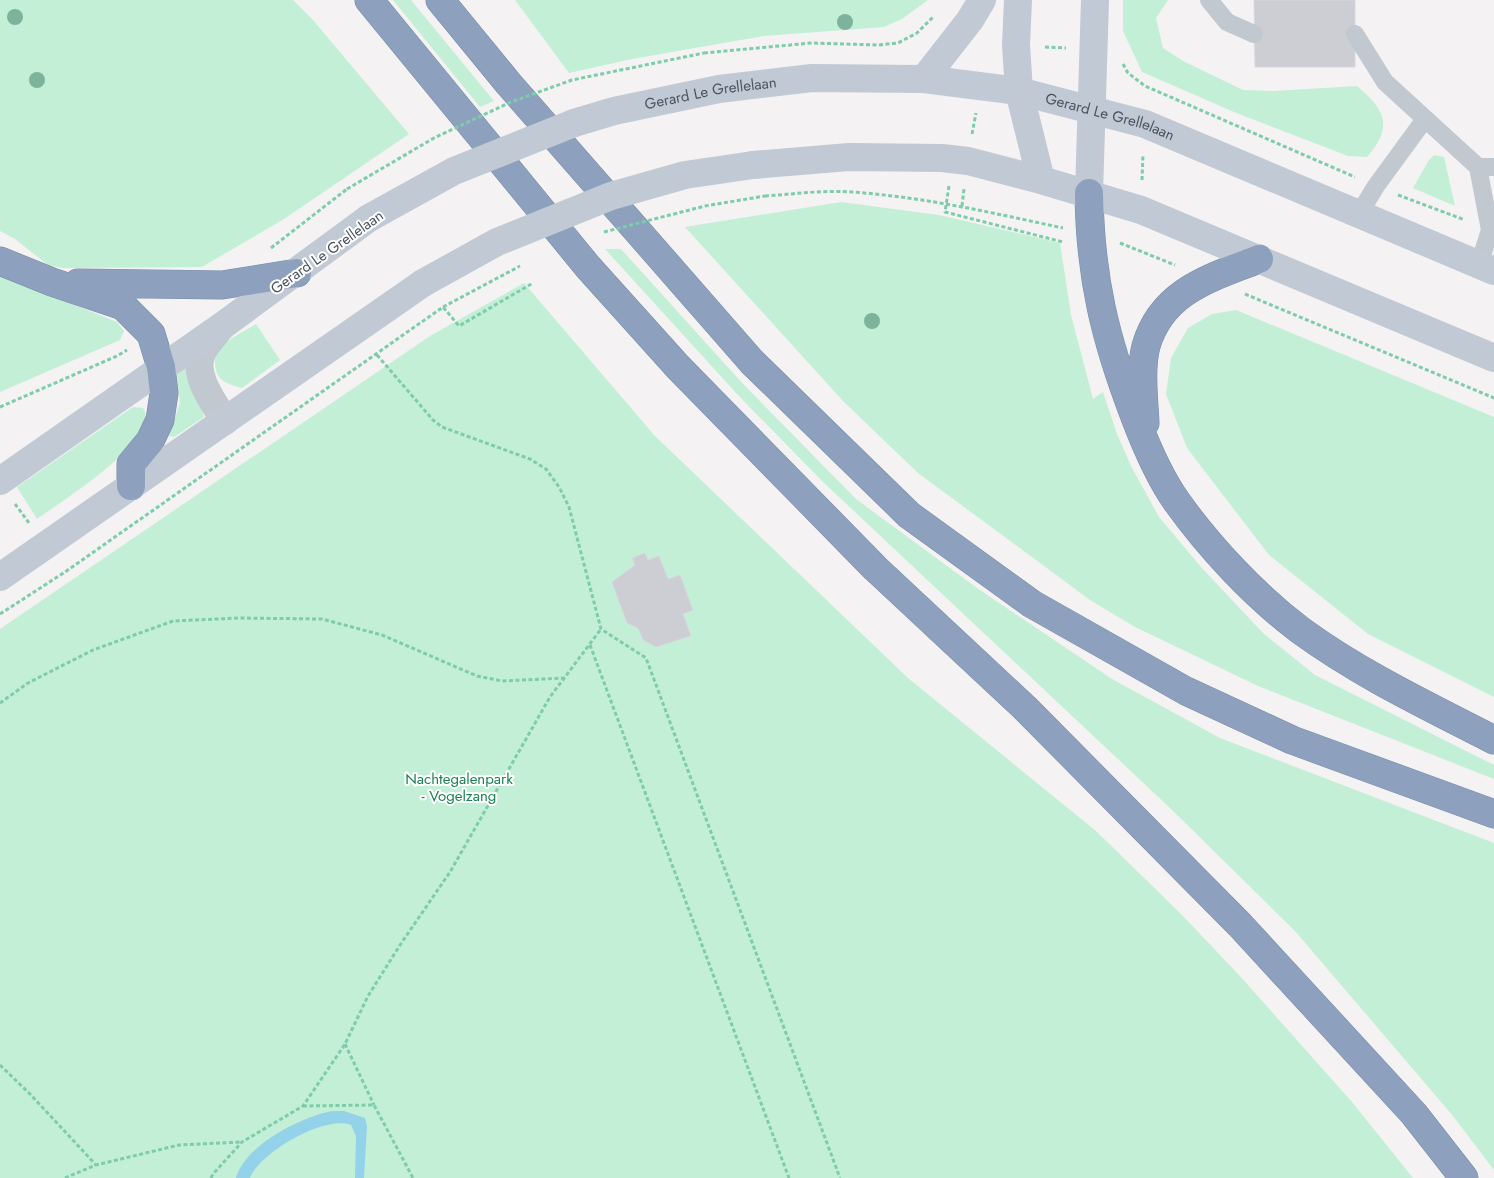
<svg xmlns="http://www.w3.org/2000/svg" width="1494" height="1178" font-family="Jost,sans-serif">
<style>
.green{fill:#c4efd7}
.water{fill:#93d2e9}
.building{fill:#ccced4;stroke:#d7d8dd}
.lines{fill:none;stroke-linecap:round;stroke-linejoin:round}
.highway-casing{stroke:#788caa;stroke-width:29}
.path{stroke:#7dccaa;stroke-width:3;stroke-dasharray:4 2.5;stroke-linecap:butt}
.lane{stroke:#c1c8d0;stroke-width:18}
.street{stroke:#c1c8d0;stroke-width:28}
.secondary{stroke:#c1c9d4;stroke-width:28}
.highway{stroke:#8da1be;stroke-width:28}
.path-bridge{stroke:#7dccaa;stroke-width:3;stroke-dasharray:4 2.5;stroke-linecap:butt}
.secondary-bridge{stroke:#c1c9d4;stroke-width:28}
.tree{fill:#7db39b}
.labels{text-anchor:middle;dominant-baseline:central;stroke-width:4;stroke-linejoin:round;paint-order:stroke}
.street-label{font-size:15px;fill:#4a545f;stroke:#fff}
.park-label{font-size:15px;fill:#1c8054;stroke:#fff}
</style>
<rect width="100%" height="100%" fill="#f4f2f2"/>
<path class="green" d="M0 0H293L313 20 409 134 284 219 202 267 62 268 48 265 15 239 0 231Z
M393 0H411L494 101 480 107Z
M515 0H928L902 19 884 27 764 36 632 59 569 73Z
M1123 0H1168L1156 18 1163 48 1185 62 1243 90 1273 91 1357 86C1385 110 1394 126 1367 157L1348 156 1234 112 1142 72 1123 31Z
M1434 155 1444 157 1455 206 1413 188 1429 160Z
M841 202 939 215 1060 243 1071 315 1093 399 1103 392 1117 434 1131 466 1159 517 1201 567 1264 634 1315 675 1494 765V779L1258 686 1135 627 1090 600 918 473 843 401 685 227Z
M605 249H621L744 385 856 499 977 588 1112 679 1220 738 1494 843V1170L1453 1116 1295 931 1170 808 822 481 737 394Z
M0 275 117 322 124 331 120 340 0 392Z
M524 283 655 436 908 678 1096 831 1181 914 1239 975 1352 1102 1413 1178H0V629L430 336Z
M1236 310 1494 417V697L1368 634 1269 555 1187 448 1166 394 1171 358 1188 328 1212 314Z
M256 324 280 360 242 388C235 386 225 384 220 378 214 371 213 355 219 348 228 339 245 331 256 324Z
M188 366 204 417 174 437 169 436 180 403 177 375Z
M133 407 143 408C163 439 59 503 37 519L17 487Z"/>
<path class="water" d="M332 1111H344L365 1118 367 1126 364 1178H355L356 1136 351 1125C325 1115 260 1152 250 1178H236C245 1145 301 1117 332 1111Z"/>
<path class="building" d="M1254 0H1355V67H1255Z
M645 553 648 560 659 556 668 579 680 575 693 610 683 614 691 636 656 647 643 640 638 628 627 623 612 582 635 565 632 558Z"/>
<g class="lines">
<g class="highway-casing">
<path id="highway" d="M369 0 588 267 678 367 875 568 1025 708 1240 925 1414 1114 1464 1178
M440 0 508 83 752 362 909 515 1032 604 1186 691 1292 740 1494 814
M1089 193C1090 277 1105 339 1135 417 1146 446 1159 477 1177 502 1210 548 1254 595 1300 630 1360 674 1428 706 1494 740
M0 261 52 282 123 306 151 334 161 367 164 393 160 420 150 441 131 464V486
M78 283 222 285 297 273
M1145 423C1144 401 1140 368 1146 346 1162 291 1210 278 1259 259"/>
</g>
<path class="path" d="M1045 47 1066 48
M704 53 811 43 878 45 898 43 917 33 934 16
M1123 64 1128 73 1145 86 1355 177
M972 134 976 113
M1142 180 1143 154
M949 186 945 212 1063 242
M1398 195 1465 220
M765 196C794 194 823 190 852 192 924 197 993 213 1063 228
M962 206 964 189
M1120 243 1175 265
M271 248 347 189
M1245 294 1494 398
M377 355 433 420 442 427 530 459 546 469 559 487 569 507 601 629 646 658 840 1178
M0 407 117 356 127 350
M15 504 29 523
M0 614 65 572 443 307 459 326 533 283
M590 645 789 1178
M0 703 28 683 93 650 173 621 239 618 322 619 382 635 477 676 502 681 565 678
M345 1044 374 1105
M0 1065 30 1094 96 1165
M303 1106 374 1105 413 1178
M65 1178 96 1165 179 1145 241 1142
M211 1178 213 1174 242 1142 303 1106 345 1044 368 996 400 945 450 872 550 697 601 629"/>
<path class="lane" d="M1209 0 1227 22 1254 34
M1355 34 1385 82 1478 167 1490 230 1479 265
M1478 167H1494
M1359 214 1376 186 1425 119"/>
<path class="street" d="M221 327C215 335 206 344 202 353 192 375 214 403 225 421"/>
<g class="secondary">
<path d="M1018 0 1016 45 1019 91 1041 180"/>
<path d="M924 79 970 20 982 0"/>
<path id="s1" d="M574 123 614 111 719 89 812 78 924 79 1019 91 1145 124 1494 271"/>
<path d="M753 165 849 157 942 158 968 161 1041 180 1141 210 1494 358"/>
<path d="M1089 193 1095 0"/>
<path d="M0 481 222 326 369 218"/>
<path d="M0 577 423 283"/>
</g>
<use href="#highway" class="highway"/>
<path class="path-bridge" d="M347 189 434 138 511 102 572 80 704 53
M604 232 705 206 765 196
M443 307 520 266"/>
<path class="secondary-bridge" d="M369 218 454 171 574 123
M423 283 497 242 611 196 685 175 753 165"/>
</g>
<g class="tree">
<circle cx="15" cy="17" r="8"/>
<circle cx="845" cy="22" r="8"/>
<circle cx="37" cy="80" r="8"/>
<circle cx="872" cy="321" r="8"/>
</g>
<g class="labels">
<g class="street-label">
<text stroke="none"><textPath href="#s1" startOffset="140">Gerard Le Grellelaan</textPath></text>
<text stroke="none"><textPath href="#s1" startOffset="545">Gerard Le Grellelaan</textPath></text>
<text transform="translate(327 252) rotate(-35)">Gerard Le Grellelaan</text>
</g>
<g class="park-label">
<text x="459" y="779">Nachtegalenpark<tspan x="459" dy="17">- Vogelzang</tspan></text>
</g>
</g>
</svg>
